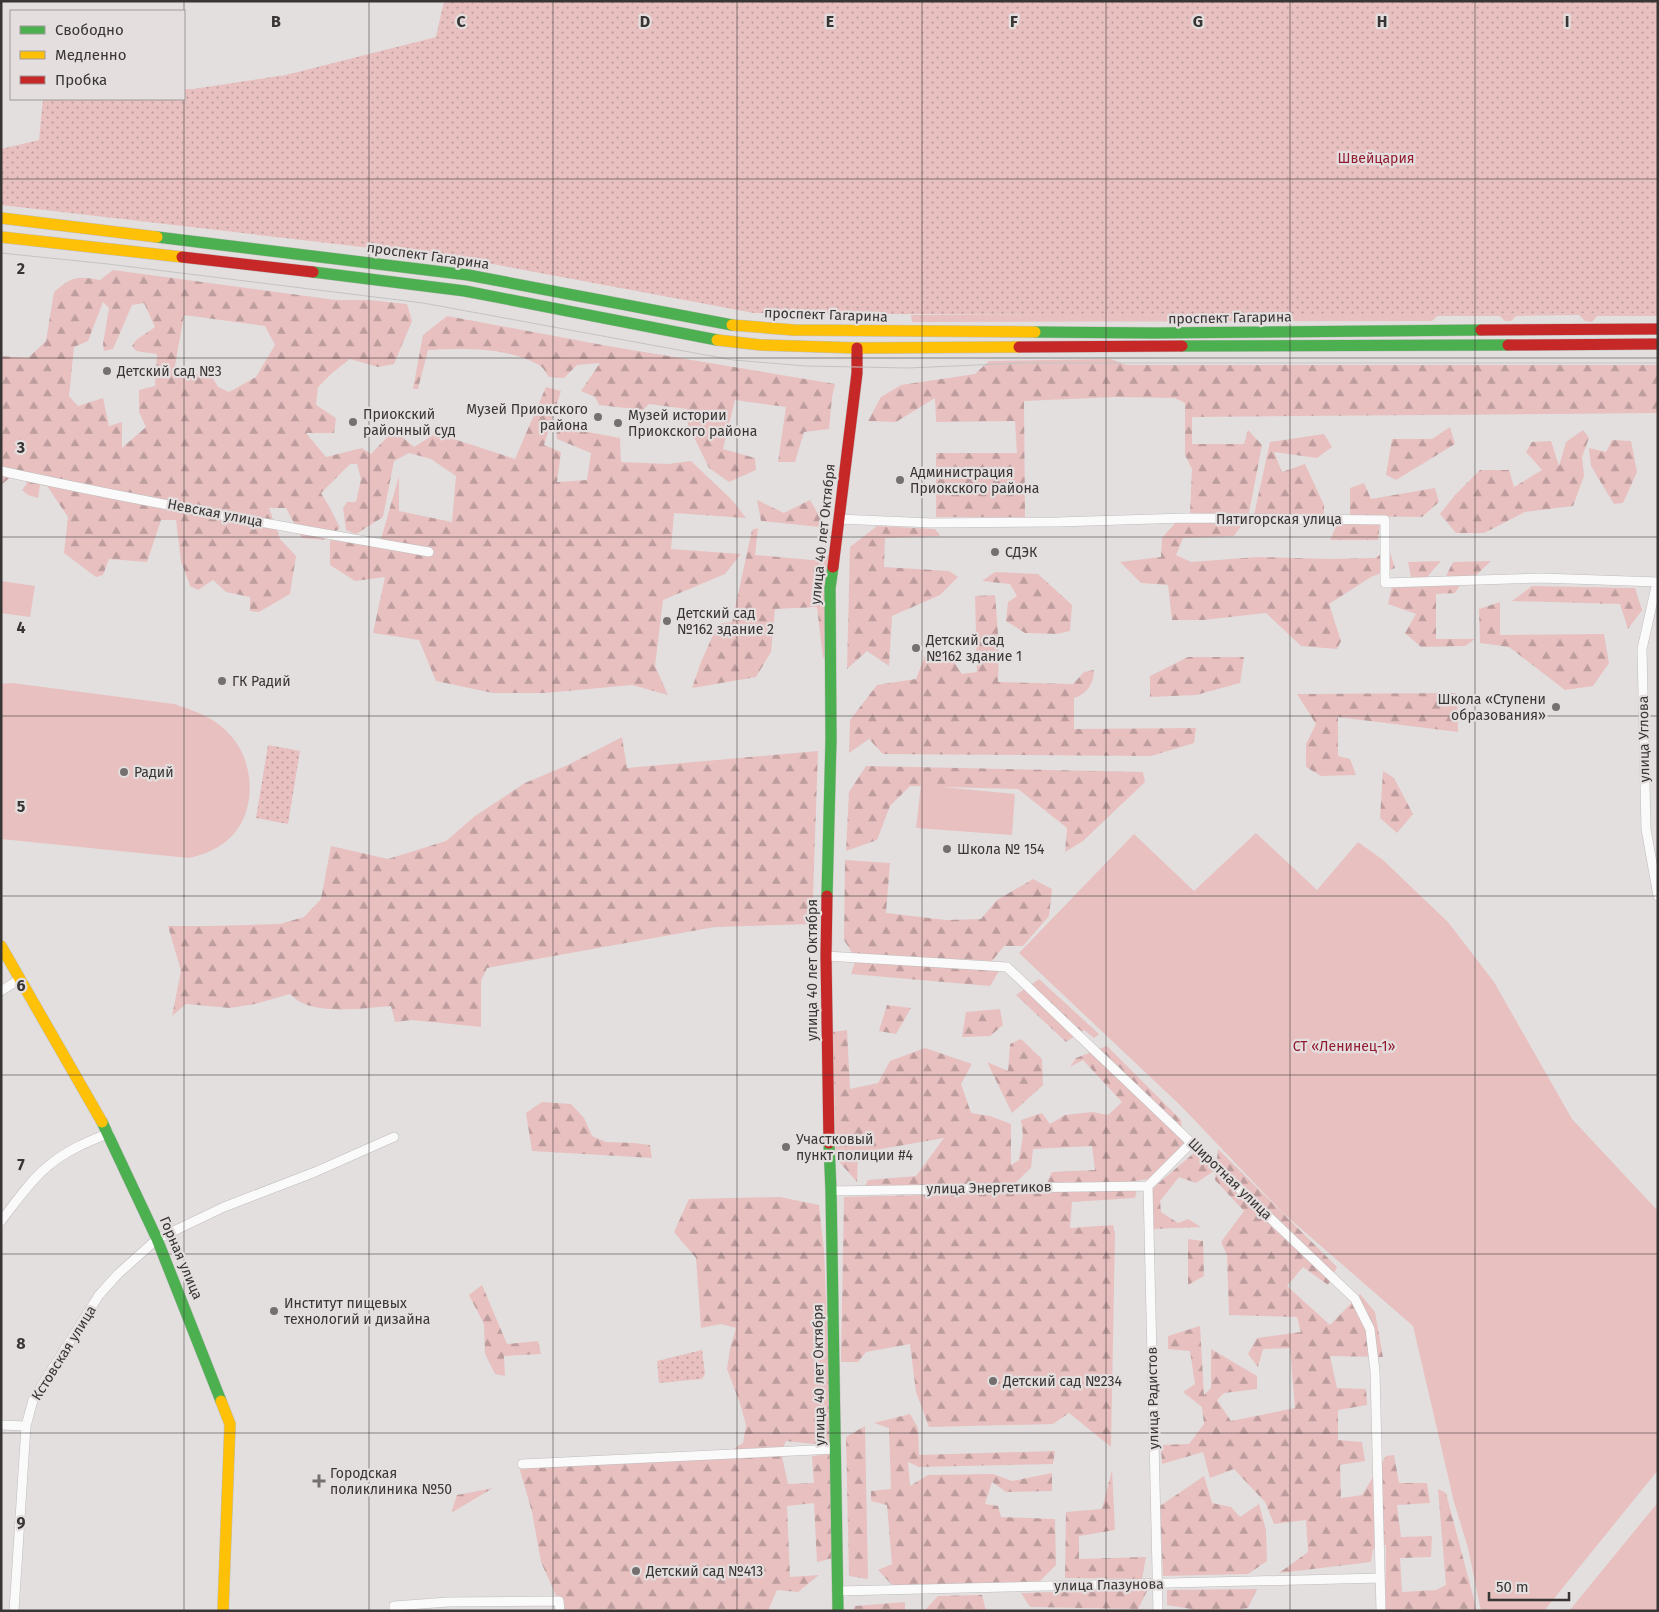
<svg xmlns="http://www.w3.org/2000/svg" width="1659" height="1612" font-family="'Fira Sans',sans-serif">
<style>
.green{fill:#e8c0c0}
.forest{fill:url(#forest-firs);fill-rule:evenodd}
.park{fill:url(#park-dots)}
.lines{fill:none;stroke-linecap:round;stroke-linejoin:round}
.street-casing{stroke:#bfbcbc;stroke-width:10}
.fast-casing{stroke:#bfbcbc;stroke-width:12}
.slow-casing{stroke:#bfbcbc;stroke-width:12}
.jam-casing{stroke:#bfbcbc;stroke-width:12}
.street{stroke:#fbfafa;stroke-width:9}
.fast{stroke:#4caf50;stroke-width:11}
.slow{stroke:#ffc107;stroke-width:11}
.jam{stroke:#c62828;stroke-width:11}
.tram{stroke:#c4c3c3;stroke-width:1}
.grid{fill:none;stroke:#383535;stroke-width:1;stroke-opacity:0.55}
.poi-dot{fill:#747070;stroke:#e4dede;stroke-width:2}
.labels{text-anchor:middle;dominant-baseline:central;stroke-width:4.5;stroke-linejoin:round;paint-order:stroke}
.park-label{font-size:14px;fill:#921b2f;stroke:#e4dede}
.street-label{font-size:14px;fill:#383535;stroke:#e4dede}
.poi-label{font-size:14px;fill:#383535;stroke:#e4dede;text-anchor:start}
.grid-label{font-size:16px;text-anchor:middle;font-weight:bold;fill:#383535;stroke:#e4dede;stroke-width:4.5;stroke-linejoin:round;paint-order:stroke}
</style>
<defs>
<pattern id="forest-firs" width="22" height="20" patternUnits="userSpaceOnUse" patternTransform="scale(1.25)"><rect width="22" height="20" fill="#e8c0c0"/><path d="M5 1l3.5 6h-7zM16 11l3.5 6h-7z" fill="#bd9d9d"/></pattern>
<pattern id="park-dots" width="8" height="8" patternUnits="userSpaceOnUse" patternTransform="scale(1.25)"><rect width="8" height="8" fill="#e8c0c0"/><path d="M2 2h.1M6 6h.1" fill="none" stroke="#bd9d9d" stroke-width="1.8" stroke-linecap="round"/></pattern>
</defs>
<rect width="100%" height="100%" fill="#e3dfdf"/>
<path class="green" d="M1658 313V316H1597L1592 322 1585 321 1579 315 1516 316 1511 321H1505L1500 316H1437L1432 321 912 322 911 315Z
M1 581 35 586 30 617 1 613Z
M12 683 174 704C196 711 216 718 231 736 257 765 257 819 224 843 213 851 202 855 189 858L1 839V684Z
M921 785 1015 794 1012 835 916 828Z
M1256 833 1317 890 1358 842 1383 860 1448 922 1494 982 1572 1119 1658 1211V1470L1544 1611H1481L1468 1548 1454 1502 1413 1326 1283 1213 1182 1107 1019 953 1134 834 1194 891Z
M1658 1503V1611H1569L1650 1512Z"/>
<path class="forest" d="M113 270 336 300H369L407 304 412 321 394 364 378 367 350 359 332 373 318 387 316 405 336 418 334 433H306L326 457 362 448 371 454 394 430 414 447 433 435 454 439 515 459 546 387 561 391 544 445 561 452 557 482 587 480 591 453 557 439 556 426 620 438 621 462 668 464 691 461 732 500 746 518 674 513 671 549 741 554 725 574 663 600 655 666 668 695 632 685 545 693H493L436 681 419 640 373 633 385 577 355 581 330 565V540L379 546 399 476V511L452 522 456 476 431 459 409 453 394 461 383 517 356 534 346 530 343 508 347 502H356L361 479 357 464H350L321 493 330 508 340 528 324 540 302 538 286 508H269L280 539 296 556 290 594 259 612 250 611V597L226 592 213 580 198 590 190 586 181 561 176 520H161L147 562 109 559 103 575 96 577 64 553 68 517 47 486 40 485 38 498 28 495 22 490 27 483 17 472 1 485V356L28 358 46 341 54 292C73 276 76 276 100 280ZM103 302 109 308 103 344 104 351 113 349 132 305 144 303 155 327 136 340 132 346 136 351 157 354 155 386 139 390V412L146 427 122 448V422L109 426 103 398 78 406 69 396 74 347 88 341ZM184 315 265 326 275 345 256 377 229 392 218 387 210 373 173 377Z
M447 316 608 346 835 384 832 397 829 429 804 432 795 462H778L786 407 735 400 723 449 755 458 756 470 729 482 709 468 688 425 687 409 649 404 643 410 599 405 595 397 581 391 600 363 577 365 564 378 549 377C546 373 543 367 539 365 508 347 463 348 428 350L418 389H413L423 335Z
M1111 359 1126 365H1658V413L1192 417V444H1244L1248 430 1262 445 1249 513 1190 514 1192 469 1185 455V403L1175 398 1115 397 1024 401 1025 517H936V453H1017L1015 421 936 422 935 398 896 422 868 421 881 397 901 385 975 374 989 361Z
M1450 427 1455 444 1396 480 1386 475 1392 439H1432Z
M1583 430 1589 438 1582 457 1584 476 1573 506 1525 512 1484 533H1456L1440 514 1455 495 1480 470H1509L1514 487 1542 470 1526 452 1532 442 1551 441 1559 466 1566 442Z
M1324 434 1332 447 1317 458 1274 452 1282 472 1305 464 1324 505V516L1254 515 1270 442Z
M1612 440 1631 441 1637 472 1623 503 1614 504 1591 466 1589 448 1606 452Z
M1364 483 1371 499 1435 488 1439 502 1422 517 1350 516V488Z
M757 500 784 513 810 500 824 524 820 527 761 521Z
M1339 520 1380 523 1378 540H1330Z
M1176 522H1244L1234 536 1183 538 1176 555 1191 562 1258 557 1329 559 1375 558 1389 549 1395 568 1371 577 1329 604 1341 641 1337 649 1301 646 1266 613 1203 620H1172L1168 585 1141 583 1120 562 1161 557 1162 538Z
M877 526 935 529 940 536 885 538 884 567 949 571 958 577 940 595 892 616 889 666 867 651 847 669 850 547Z
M758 528 755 555 812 560 832 554 827 657 823 658 817 607 775 609 771 652 756 677 692 688 701 662 718 624 732 622 752 530Z
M1441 561 1427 577H1411L1408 562Z
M1491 561 1474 577 1446 576 1453 562Z
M995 572 1038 574 1072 605 1070 631 1056 634 1025 633 1006 621 1008 602 1017 596 1010 584 982 581Z
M1460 585 1455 593 1436 594V639H1475L1465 646 1421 647 1405 633 1416 614 1388 604 1392 587Z
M1532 586 1635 588 1642 610 1628 629 1620 604 1512 601Z
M995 595 999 646 998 682 1073 684 1084 672 1094 670C1094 683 1087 694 1074 698V729L1196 728 1194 743 1151 756 883 754 869 739 849 753 850 720 877 685 916 679 925 656H950L962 674 977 672 975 596Z
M1500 602V635L1604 634 1609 663 1593 686 1565 690 1509 647 1480 643 1479 609Z
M1188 657H1244L1240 683 1196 695 1150 697V676Z
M1457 693 1458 732 1338 717V756L1350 759 1356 775 1321 776 1306 767V744L1316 724 1297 694Z
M622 737 627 768 818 751 812 924 715 927 487 968 481 981V1027L412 1020 395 1022 391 1006C364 1008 327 1014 302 1003 297 1001 294 997 290 994L255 1004 230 1008 186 1004 172 1016 181 971 168 926H210L280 924 304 917 321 899 331 846 388 859 446 841 475 816 525 783 568 765Z
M866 766 1143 772 1145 782 1083 841 1065 852 1067 828 1018 789 910 786 890 806 877 840 846 851 849 792Z
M1383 771 1394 778 1413 814 1397 833 1380 818Z
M845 860 890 863 886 913 946 920 981 919 997 900 1033 879 1052 889 1049 916 1023 946H1004L992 961 853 954 844 940Z
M855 962 999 971 990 986 851 974Z
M1039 979 1099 1034 1094 1038 1084 1030 1066 1042 1016 995Z
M887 1005 911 1008 896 1034 879 1031Z
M1000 1009 1003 1025 990 1036 962 1037 966 1012Z
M847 1030 850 1089 878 1083 890 1061 925 1048 972 1064 961 1084 971 1113 990 1116 1011 1124V1165L1019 1160 1023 1135 1021 1120 1042 1113 1050 1124 1065 1115 1092 1112 1108 1115 1122 1102 1083 1060 1070 1067 1076 1058 1107 1046 1181 1120 1184 1144 1149 1179 1121 1183 1047 1182 1052 1172 1095 1170 1092 1146 1033 1149 1031 1168 1013 1185 865 1186 868 1180 916 1176 944 1138 858 1153 857 1182 836 1158 833 1032Z
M1021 1039 1042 1059 1043 1085 1012 1113 987 1062 1008 1071 1010 1044Z
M542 1102 571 1104 584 1118 592 1136 606 1142 634 1143 650 1145 652 1158 532 1151 526 1113Z
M1218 1149 1337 1267 1328 1285 1303 1267 1287 1286 1330 1325 1360 1294 1375 1312 1383 1357 1330 1356 1337 1388 1366 1389 1367 1405 1338 1410V1440L1362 1442 1365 1461 1340 1465 1341 1498 1362 1495 1386 1456 1394 1455 1399 1483H1427L1430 1503 1397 1505 1401 1537 1432 1536 1431 1557 1400 1558 1402 1592 1436 1590 1446 1585 1438 1489 1446 1493 1477 1611H1385L1386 1545 1373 1549 1371 1562 1279 1573 1308 1552 1306 1520 1274 1524 1265 1502 1234 1469 1210 1478 1203 1452 1162 1464 1161 1445 1189 1444 1204 1424 1202 1407 1183 1392 1195 1384 1190 1351 1168 1349V1336L1200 1326 1204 1395 1211 1388V1349L1257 1376V1389L1224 1393 1217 1400 1231 1421 1295 1408 1290 1348 1263 1349 1258 1367 1248 1354 1257 1338 1301 1332 1297 1317 1229 1315 1227 1255 1221 1242 1244 1211 1215 1180Z
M1195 1152 1214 1171 1196 1183 1179 1177 1160 1201 1161 1212 1178 1223 1188 1219 1201 1227 1153 1229 1152 1189Z
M1137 1190 1135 1198 1072 1202 1070 1228 1113 1225 1115 1233 1111 1447 1069 1413 1053 1424 929 1427 916 1392 910 1344 866 1352 858 1362H841L844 1197Z
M780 1197 819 1205 824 1251 832 1446 786 1441 781 1452 788 1484 814 1483 812 1456 831 1454 834 1558 817 1562 814 1503 787 1506 790 1577 819 1575 798 1592 777 1590 768 1611H563L541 1562 532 1512 520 1470 526 1461 732 1450 743 1443 746 1425 740 1403 727 1369 730 1349 736 1328 721 1324 701 1328 696 1258 674 1232 689 1199Z
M1188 1239 1203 1241 1204 1276 1188 1285Z
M482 1285 507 1344 538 1341 541 1354 504 1356 505 1376 495 1374 485 1354 484 1324 469 1295Z
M910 1414 918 1428 919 1455 1055 1451 1053 1464 919 1467 908 1462 910 1486 928 1475 993 1474 1012 1481 1052 1473V1491L1006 1492 992 1482 985 1504 998 1506 1001 1517 1055 1519 1056 1565 1037 1584 892 1585 878 1570 892 1564 887 1505 871 1501V1491L891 1489 889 1428 874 1423Z
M865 1426 868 1579 849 1576 846 1437Z
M1112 1470 1115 1530 1079 1536V1559L1146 1557 1142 1579 1065 1578 1066 1512 1102 1509Z
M1204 1476 1212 1503 1231 1507 1240 1517 1259 1504 1266 1530 1267 1561 1248 1574 1163 1576 1160 1506Z
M493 1488 451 1513 457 1495Z
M1148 1589 1138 1609 1030 1607 1021 1593Z
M1257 1589 1248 1608 1225 1611H1191V1609L1167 1605V1590Z
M982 1595 986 1611H924L938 1596Z
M905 1602V1611H853L855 1606Z"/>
<path class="park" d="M444 1H1658V313L1073 315 754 313 466 259 1 205V149L39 140 43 99H184V89H193L286 75 436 37Z
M268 745 300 751 288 824 256 818Z
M702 1350 705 1374 702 1379 659 1383 657 1361Z"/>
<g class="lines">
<g class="street-casing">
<path id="street" d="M1 471C143 502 286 527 429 552
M838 519 932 523 1057 522 1186 518 1385 520V583L1541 578 1658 582
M1657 582 1642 649 1646 829 1658 896
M826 956 1007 967 1355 1299 1370 1329 1375 1371 1381 1611
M1 991 20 979
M1148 1186 1158 1611
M1148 1186 1192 1142
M831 1191 1148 1186
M1 1221C15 1203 29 1182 47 1167 65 1151 87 1142 109 1133
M1 1425 26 1426
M522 1464 835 1449
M838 1591 1380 1578
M14 1611 26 1426 33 1400 99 1295 118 1274 157 1239 224 1207 315 1172 394 1137
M394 1611V1606L448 1602 559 1601 560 1611"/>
</g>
<g class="fast-casing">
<path id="fast" d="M157 237 468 275 732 325
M313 272 465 291 717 340
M1035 332 1154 333 1481 330
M1182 346 1508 345
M827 896 831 739 830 588 833 567
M102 1122 157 1239 221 1401
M829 1143 831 1191 838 1611"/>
</g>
<g class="slow-casing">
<path id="slow" d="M1 218 157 237
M1 237 182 257
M732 325 794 330 1035 332
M717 340 761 345 857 348 1019 347
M1 946 102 1122
M221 1401 230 1424 223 1611"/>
</g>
<g class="jam-casing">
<path id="jam" d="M182 257 313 272
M1481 330 1658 329
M1508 345 1658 344
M1019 347 1182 346
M833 567 857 373V348
M827 896 826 956 829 1143"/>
</g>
<use href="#street" class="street"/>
<use href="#fast" class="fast"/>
<use href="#slow" class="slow"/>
<use href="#jam" class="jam"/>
<path class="tram" d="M1 253 108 264 423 303 733 360 806 366 908 368 1022 363H1658"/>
</g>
<path class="grid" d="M184 1V1611M369 1V1611M553 1V1611M737 1V1611M922 1V1611M1106 1V1611M1290 1V1611M1475 1V1611M1 179H1658M1 358H1658M1 537H1658M1 716H1658M1 896H1658M1 1075H1658M1 1254H1658M1 1433H1658"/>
<g class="poi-dot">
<circle cx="107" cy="371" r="5"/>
<circle cx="598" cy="417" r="5"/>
<circle cx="353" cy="422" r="5"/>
<circle cx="618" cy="423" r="5"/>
<circle cx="900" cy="480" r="5"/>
<circle cx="995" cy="552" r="5"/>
<circle cx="667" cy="621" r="5"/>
<circle cx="916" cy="648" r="5"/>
<circle cx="222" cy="681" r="5"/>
<circle cx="1556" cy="707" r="5"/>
<circle cx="124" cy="772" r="5"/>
<circle cx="947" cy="849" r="5"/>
<circle cx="786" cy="1147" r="5"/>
<circle cx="274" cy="1311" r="5"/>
<circle cx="993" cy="1381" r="5"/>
<path d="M316.5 1473.5h5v5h5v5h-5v5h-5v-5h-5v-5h5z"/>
<circle cx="636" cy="1571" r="5"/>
</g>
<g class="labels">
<g class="park-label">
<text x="1376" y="158">Швейцария</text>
<text x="1344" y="1046">СТ «Ленинец-1»</text>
</g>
<g class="street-label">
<text transform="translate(428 256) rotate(8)">проспект Гагарина</text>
<text transform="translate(826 315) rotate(2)">проспект Гагарина</text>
<text transform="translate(1230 318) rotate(-1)">проспект Гагарина</text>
<text transform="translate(215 513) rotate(11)">Невская улица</text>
<text x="1279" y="519">Пятигорская улица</text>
<text transform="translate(823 534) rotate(-84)">улица 40 лет Октября</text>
<text transform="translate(1644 739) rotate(-91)">улица Углова</text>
<text transform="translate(812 970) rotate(-90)">улица 40 лет Октября</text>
<text transform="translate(1230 1179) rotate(44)">Широтная улица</text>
<text transform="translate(989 1188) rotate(-1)">улица Энергетиков</text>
<text transform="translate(181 1258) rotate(67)">Горная улица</text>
<text transform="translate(64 1353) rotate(-58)">Кстовская улица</text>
<text transform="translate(819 1375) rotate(-91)">улица 40 лет Октября</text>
<text transform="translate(1153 1398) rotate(-91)">улица Радистов</text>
<text transform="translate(1109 1585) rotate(-1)">улица Глазунова</text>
</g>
<g class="poi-label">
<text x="117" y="371">Детский сад №3</text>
<text x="588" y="409" text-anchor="end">Музей Приокского<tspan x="588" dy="16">района</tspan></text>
<text x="363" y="414">Приокский<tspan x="363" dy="16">районный суд</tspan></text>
<text x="628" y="415">Музей истории<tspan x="628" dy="16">Приокского района</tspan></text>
<text x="910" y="472">Администрация<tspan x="910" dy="16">Приокского района</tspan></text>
<text x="1005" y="552">СДЭК</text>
<text x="677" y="613">Детский сад<tspan x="677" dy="16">№162 здание 2</tspan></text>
<text x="926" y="640">Детский сад<tspan x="926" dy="16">№162 здание 1</tspan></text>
<text x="232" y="681">ГК Радий</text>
<text x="1546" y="699" text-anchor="end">Школа «Ступени<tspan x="1546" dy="16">образования»</tspan></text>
<text x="134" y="772">Радий</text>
<text x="957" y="849">Школа № 154</text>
<text x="796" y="1139">Участковый<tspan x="796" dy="16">пункт полиции #4</tspan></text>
<text x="284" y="1303">Институт пищевых<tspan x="284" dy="16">технологий и дизайна</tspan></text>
<text x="1003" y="1381">Детский сад №234</text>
<text x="330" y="1473">Городская<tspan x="330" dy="16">поликлиника №50</tspan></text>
<text x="646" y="1571">Детский сад №413</text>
</g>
</g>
<g class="grid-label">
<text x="276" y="27">B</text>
<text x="461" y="27">C</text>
<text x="645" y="27">D</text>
<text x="830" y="27">E</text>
<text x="1014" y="27">F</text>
<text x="1198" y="27">G</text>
<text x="1382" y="27">H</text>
<text x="1567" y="27">I</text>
<text x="21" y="274">2</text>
<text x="21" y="453">3</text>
<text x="21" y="633">4</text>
<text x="21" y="812">5</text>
<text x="21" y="991">6</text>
<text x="21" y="1170">7</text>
<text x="21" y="1349">8</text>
<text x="21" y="1528">9</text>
</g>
<rect width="1659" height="1612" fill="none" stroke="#383535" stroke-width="5"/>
<rect x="10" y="10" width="175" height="90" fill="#e4dede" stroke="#9f9a9a"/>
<rect x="20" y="26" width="25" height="8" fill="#4caf50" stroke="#9f9a9a"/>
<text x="55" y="35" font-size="15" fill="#383535">Свободно</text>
<rect x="20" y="51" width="25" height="8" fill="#ffc107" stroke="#9f9a9a"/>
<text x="55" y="60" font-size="15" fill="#383535">Медленно</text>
<rect x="20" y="76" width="25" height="8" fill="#c62828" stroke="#9f9a9a"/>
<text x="55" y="85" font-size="15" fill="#383535">Пробка</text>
<path d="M1489 1592v8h80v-8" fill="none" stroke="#383535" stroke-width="2.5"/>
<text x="1496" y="1592" font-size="15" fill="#383535" stroke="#e4dede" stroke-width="4" paint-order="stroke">50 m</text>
</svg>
